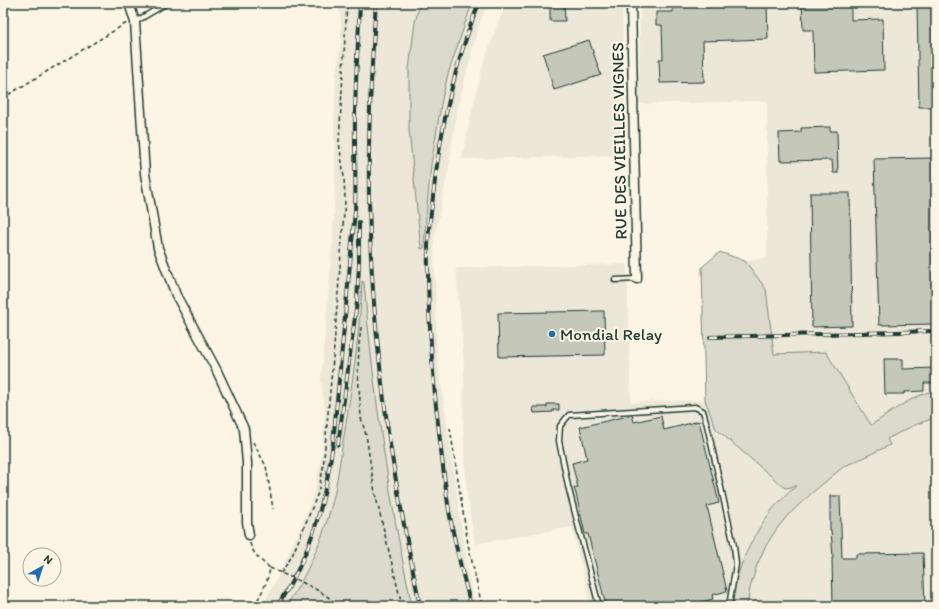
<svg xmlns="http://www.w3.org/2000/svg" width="939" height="609" font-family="Itim,sans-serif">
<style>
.built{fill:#ece7d8}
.green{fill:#dcdacc;stroke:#7e8c80}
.building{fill:#c5c7b9;stroke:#1f3d34}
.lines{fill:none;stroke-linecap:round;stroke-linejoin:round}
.lane-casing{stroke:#1f3d34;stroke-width:7}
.street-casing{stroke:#1f3d34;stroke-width:11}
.path{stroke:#1f3d34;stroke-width:1.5;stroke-dasharray:4 3;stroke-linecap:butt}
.lane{stroke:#fcf5e5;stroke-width:4}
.street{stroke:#fcf5e5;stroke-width:8}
.rail-casing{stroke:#1f3d34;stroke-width:4}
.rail{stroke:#fcf5e5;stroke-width:2.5;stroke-dasharray:8;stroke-linecap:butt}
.poi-dot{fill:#1f6fb2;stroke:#fcf5e5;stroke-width:1.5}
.labels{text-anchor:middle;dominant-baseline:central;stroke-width:4;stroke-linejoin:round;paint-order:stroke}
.street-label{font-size:17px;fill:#1f3d34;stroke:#fcf5e5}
.poi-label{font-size:17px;fill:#1f3d34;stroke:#fcf5e5;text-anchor:start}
</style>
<rect width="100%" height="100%" fill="#fcf5e5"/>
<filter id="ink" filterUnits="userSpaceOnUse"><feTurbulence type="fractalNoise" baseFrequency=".025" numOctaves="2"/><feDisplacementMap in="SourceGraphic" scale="8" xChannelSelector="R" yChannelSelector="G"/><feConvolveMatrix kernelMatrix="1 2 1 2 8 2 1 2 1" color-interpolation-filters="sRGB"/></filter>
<g filter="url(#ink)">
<path class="built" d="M336 3H487L477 32 458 106 452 143 450 160 434 240 437 354 459 510 471 588 477 606H262L279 575 301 527 315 491 322 453 325 410 321 381 333 237 335 179 334 129 336 74 341 41V23L340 12Z
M508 3H622L625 155 462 159 471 115 484 61 502 13Z
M640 3H936V390H933L797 485 737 575 732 600V606H591L572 527 475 544 467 495 463 429 464 363 456 268 627 264 631 402 705 400 702 267 720 252 745 261 767 258V101L639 104Z
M936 418V606H747L750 588 757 565 765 547 772 536 779 526 788 515 813 492 843 467 890 445 887 439 906 429 926 420Z"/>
<path class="green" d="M420 3H472L448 74 442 99 431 165 426 216 424 248 421 249 409 130V69L415 22Z
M720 252 745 261 766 289 774 354 826 352 871 425C892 412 911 396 936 390V418C918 422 903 431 887 439L890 445 843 467 813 492 788 515 779 526 772 536 765 547 757 565 750 588 747 606H732C734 572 754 531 776 505 783 498 790 492 796 486L785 488 716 429 705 400 702 267Z
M362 281 364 282C373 391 389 499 412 606H286C310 571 328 527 336 486 340 463 343 440 347 417 354 372 360 326 362 281Z"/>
<path class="building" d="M550 3H564L565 21H550Z
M673 3H767L768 39 703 41 704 82 660 83 659 59H663L662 25H656V12H673Z
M802 3H851V20L883 19 884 70 814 72 813 30H803Z
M917 3H936V107H919Z
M589 40 601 75 554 90 543 54Z
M830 127V131H837L838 173H833L832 160 780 161 779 133 801 132V128Z
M935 158 936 324 879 325 874 159Z
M810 193H850L852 326 812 327Z
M604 311 605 355 499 357 498 313Z
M884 359H903V369L936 368V383H924V391L904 392V394H885Z
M547 404H559V410H553V412L534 413 533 407H547Z
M632 415 634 422 661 416 664 430 699 421 719 503 707 506 727 591 712 595 713 599 694 604V606H606L588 534H585L576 494 574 488H578L572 463 587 459 580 427Z
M830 496H840L842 558H856V554L923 553 925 606H833L832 558H833L831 530H830Z"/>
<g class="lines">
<g class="lane-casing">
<path id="lane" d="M135 22 167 3
M615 280 637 279
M599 606 568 486 559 441 560 426 569 415 695 407 703 411 707 425 734 546 736 564 729 606"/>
</g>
<g class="street-casing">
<path id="street" d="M129 3 135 22 145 174 158 248 176 295 216 369 244 429 247 463V522L249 535
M631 3 637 279"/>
</g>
<path class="path" d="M3 98 125 24 128 23
M361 327 359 345 358 372 361 418 366 435 375 493 402 606
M450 428 468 544 482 606
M253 442 266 466 273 509
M250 543C253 554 261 561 270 568 268 581 261 595 254 606
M270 568C291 578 323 589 338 606
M281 573 292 556 312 508 318 493 323 469 334 347 345 200 344 177 339 142 347 3"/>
<use href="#lane" class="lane"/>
<use href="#street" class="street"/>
<g class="rail-casing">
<path id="rail" d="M376 3C371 68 368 133 369 198 370 273 377 349 387 423 395 484 408 545 420 606
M710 337 936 331
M338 445 357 302 359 265V222
M277 606C311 556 325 502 333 443L355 211C356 187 355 164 355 140 354 95 358 49 360 3
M471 606C462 572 453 538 448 504 443 472 440 439 436 406 431 353 427 300 428 246 428 230 431 213 433 197 440 131 454 65 479 3"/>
</g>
<use href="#rail" class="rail"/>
</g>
</g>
<circle class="poi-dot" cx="552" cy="334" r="4"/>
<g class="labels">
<g class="street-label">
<text transform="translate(619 141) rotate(-91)">RUE DES VIEILLES VIGNES</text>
</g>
<g class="poi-label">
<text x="560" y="334">Mondial Relay</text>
</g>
</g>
<rect width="939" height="609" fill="none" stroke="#fcf5e5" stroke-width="16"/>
<rect x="8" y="8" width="923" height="593" fill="none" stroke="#1f3d34" stroke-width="1.5" filter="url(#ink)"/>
<g transform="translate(42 567) rotate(39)"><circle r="19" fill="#fcf5e5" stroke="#a4ab9e"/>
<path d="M0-3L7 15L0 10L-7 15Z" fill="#1f6fb2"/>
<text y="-6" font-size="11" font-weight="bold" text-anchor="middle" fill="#1f3d34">N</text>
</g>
</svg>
